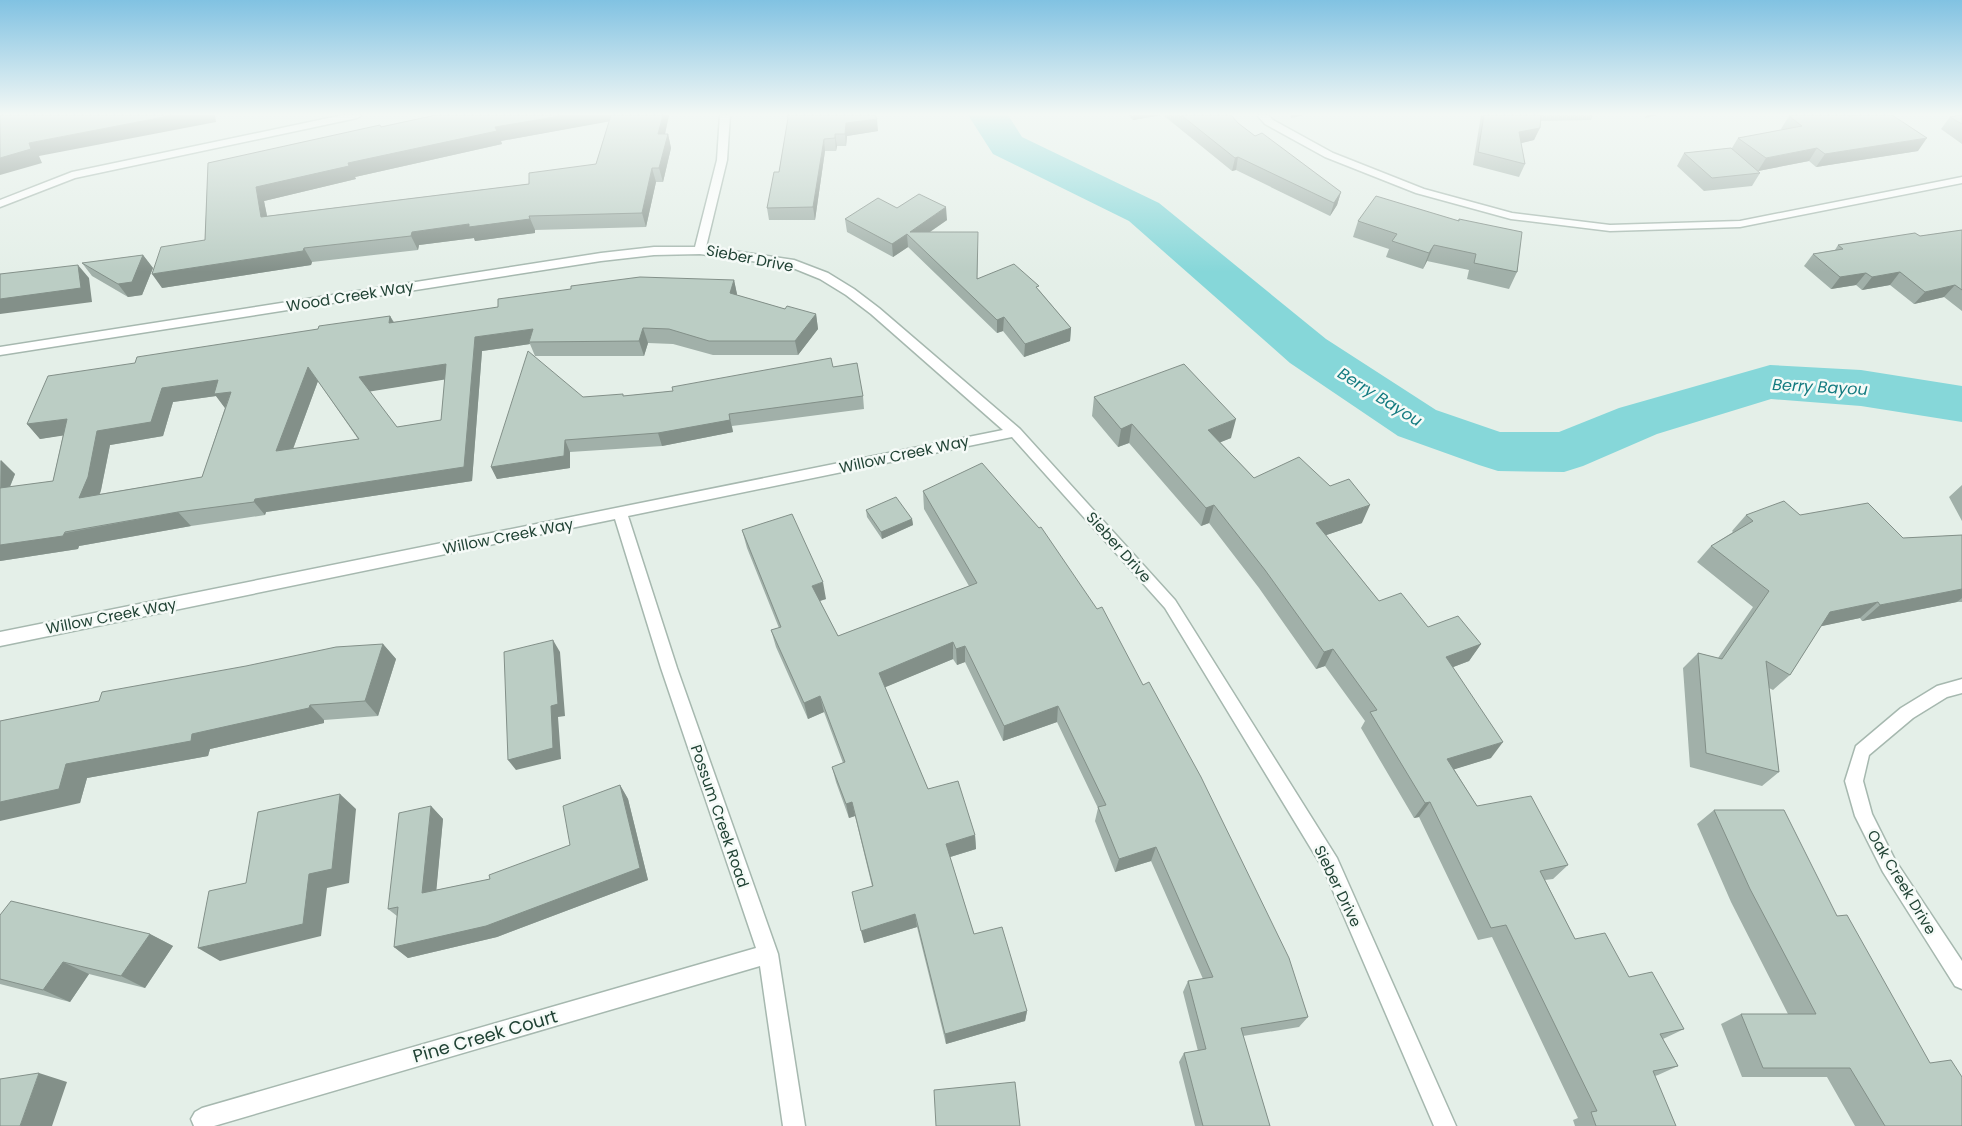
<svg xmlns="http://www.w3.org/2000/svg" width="1962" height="1126" font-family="Poppins,sans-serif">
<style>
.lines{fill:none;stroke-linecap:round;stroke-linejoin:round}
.river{fill:#86d7d9;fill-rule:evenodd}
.minor-casing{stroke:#a6b8af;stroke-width:3}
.minor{fill:#fff;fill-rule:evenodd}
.wall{fill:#a1b0a9;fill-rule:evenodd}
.shaded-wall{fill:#839089}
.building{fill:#bbcdc4;stroke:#839089;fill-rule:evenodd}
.labels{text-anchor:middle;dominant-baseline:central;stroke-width:5;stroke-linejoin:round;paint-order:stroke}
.street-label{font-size:15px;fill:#214335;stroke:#f5faf7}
.water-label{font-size:16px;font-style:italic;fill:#147b80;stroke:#f5faf7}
.near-street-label{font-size:18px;fill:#214335;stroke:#f5faf7}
</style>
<rect width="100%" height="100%" fill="#e4efe8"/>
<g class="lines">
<path class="river" d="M968 115H1008L1022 137 1159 203 1326 339 1436 410 1500 432H1559L1619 408 1770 365 1861 370 1962 386V422L1861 406 1771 399 1657 434 1583 466 1564 472 1498 471 1479 465 1398 436 1290 363 1129 221 993 154Z"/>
<g class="minor-casing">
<path id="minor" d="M343 115H362L357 118 75 178 0 207V200L72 172Z
M720 115H730L727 160 706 247 794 260 828 273 854 289 879 308 1020 429 1175 600 1337 858 1456 1126H1434L1324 870 1165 608 1012 437 628 516 677 668 778 954 805 1126H783L760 966 214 1126H194L191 1119 195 1112 202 1108 756 948 661 668 615 519 0 646V632L1003 430 871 314 846 295 820 279 788 266 700 254 654 255 601 261 0 355V347L601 253 654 247H695L717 160Z
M1257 115H1268L1273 120 1333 153 1424 189 1512 213 1610 225 1740 221 1962 177V183L1740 227 1610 231 1511 219 1416 193 1325 157 1265 124Z
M1962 679V693L1947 697 1913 718 1869 755 1863 781 1872 814 1895 860 1962 961V989L1955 986 1883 872 1855 816 1845 781 1856 746 1901 708 1937 686Z"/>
</g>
<use href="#minor" class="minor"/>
</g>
<path class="wall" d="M436 115H669L665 134H668L671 148 663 182H656L646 227 535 230V233L475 241 474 238 419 245 418 250 312 262 311 265 162 288 205 240 208 163ZM609 121 596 164 529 184 267 216 264 201 356 179 355 177 502 144 501 141Z
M1128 115H1161L1133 120Z
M1163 115H1231L1238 123 1255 136 1341 192 1337 205 1330 216 1236 170 1232 171Z
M1481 115H1593L1591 120 1540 121 1534 140 1521 143 1525 164 1519 177 1473 165Z
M1962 115V144L1941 129 1950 117Z
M1789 116 1918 151 1816 167 1809 161 1758 171 1760 173 1752 186 1704 191 1677 166 1684 153 1732 148 1738 138 1782 130 1781 129Z
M788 118 878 131 847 136 846 146H837L836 151H825L815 220H769L767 208 779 172Z
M897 208 947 220 930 232 978 279 1039 290 1071 328 1070 341 1024 357 1003 331 997 333 908 247 893 257 847 232 845 219Z
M1459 219 1517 272 1509 289 1467 279 1469 270 1427 261 1423 269 1386 257 1389 249 1353 237 1358 221H1458Z
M1962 230V311L1944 297 1914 304 1890 285 1862 290 1856 285 1831 289 1804 266 1813 254 1835 250 1838 245 1920 236Z
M143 255 153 268 142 295 128 297 92 276 82 263Z
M734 280 737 295 785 309 816 314 818 329 798 355H713L673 344 648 343 644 356H535L530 344 482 351 472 481 266 512 265 515 191 526 79 546 78 549 0 561V460L15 474 10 487 53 481 63 435 40 439 27 424 135 363 318 329 390 316 394 322ZM445 379 441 420 397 427 369 391ZM318 381 358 439 293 449ZM216 396 225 408 202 477 100 494 101 490 110 445 163 436 173 402Z
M833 367 863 396 864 409 732 426 733 432 662 446 570 452V468L497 479 491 467 583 397 624 396 673 391Z
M1094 397 1231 438 1220 442 1254 478 1362 523 1326 535 1379 601 1428 627 1481 644 1469 661 1453 667 1491 758 1454 769 1477 806 1568 865 1553 879 1545 880 1575 939 1629 977 1684 1029 1663 1039 1678 1066 1658 1075 1655 1076 1676 1126H1575L1573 1120 1578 1118 1492 937 1478 940 1419 817 1414 818 1361 728 1365 721 1325 666 1316 669 1259 588 1209 523 1201 526 1129 443 1118 447 1092 416Z
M1962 485V521L1949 497Z
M923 491 1308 1017 1299 1027 1243 1036 1270 1126H1195L1179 1062 1184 1053 1198 1051 1183 992 1188 981 1203 979 1151 861 1115 872 1095 821 1098 808 1057 722 1003 741 965 662 957 665 953 659 885 687 928 789 975 835 976 849 950 857 974 934 1027 1011 1025 1021 946 1044 917 927 864 943 872 886 855 816 849 818 836 782 832 767 843 763 824 712 808 719 776 647 771 630 779 628 747 548 742 530 826 599 820 601 838 636 969 586 924 509Z
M866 510 912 519 913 525 882 539 867 517Z
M1746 515H1800L1903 538 1962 535V602H1957L1862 621 1860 618 1821 626 1790 675 1773 690 1769 688 1779 772 1762 786 1690 767 1683 668 1698 653 1718 658 1753 607 1697 562 1711 546 1733 532 1732 531Z
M383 644 396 659 378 716 324 720V723L210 749 208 756 87 778 80 803 0 721Z
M620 785 628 799 648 880 497 937 408 958 394 947 397 916 388 909 431 806 443 819 436 890 490 879 570 845Z
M1714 810 1837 916 1962 1126H1855L1827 1077H1742L1721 1024 1741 1014H1788L1731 902 1697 824Z
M0 915 150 934 173 946 145 988 89 974 70 1002 0 984Z"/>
<path class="shaded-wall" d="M174 115H215L216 122 39 156 42 163 0 175V158L29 143Z
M566 115H616L617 120 501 141 502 144 355 177 356 179 264 201 270 231 261 217 256 187 348 163 495 127Z
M663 115H669L662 148 658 134Z
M1134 115H1161L1133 120Z
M1291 115H1305L1291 118Z
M1647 115H1658L1645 118Z
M877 119 878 131 847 136 846 146 845 134 846 123Z
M1540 128 1534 140 1513 145 1519 132Z
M668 134 671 148 663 182 659 168Z
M835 134 837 146 836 151 835 138Z
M1927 138 1918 151 1816 167 1825 154Z
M824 139 825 151 815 220 813 207Z
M1817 148 1809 161 1758 171 1766 158Z
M1238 157 1236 170 1232 171 1235 158Z
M652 168 656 182 646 227 642 213Z
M1341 192 1337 205 1330 216 1334 203Z
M946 207 947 220 915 242 910 232Z
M529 216 535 230V233L475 241 474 238 419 245 418 250 411 236 412 232Z
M907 234 908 247 893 257 892 244Z
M1434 245 1427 261 1423 269 1429 253Z
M304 248 312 262 311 265 162 288 152 274Z
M143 255 153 268 142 295 128 297 118 284Z
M78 265 89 278 92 302 0 314V299Z
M1900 272 1890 285 1862 290 1872 277Z
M1866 273 1856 285 1831 289 1840 277Z
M734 280 737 294 733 307 730 293Z
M1955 285 1944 297 1914 304 1925 292Z
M816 314 818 329 798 355 795 341Z
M390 316 398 331 389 323Z
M1004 317 1003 331 997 333V320Z
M643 328 648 343 644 356 639 341Z
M1071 328 1070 341 1024 357 1025 344Z
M533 329 529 342 530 344 482 351 472 481 266 512 265 515 254 502 255 499 464 467 475 337Z
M446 364 454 378 367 392 359 377Z
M308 367 318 381 287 465 276 451Z
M218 380 231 392 225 408 216 396 173 402 163 436 110 445 101 490 93 511 79 498 97 431 162 388Z
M729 414 733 432 662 446 658 433Z
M67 419 80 433 40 439 27 424Z
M1236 419 1231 438 1204 449 1208 430Z
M1132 424 1129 443 1118 447 1121 429Z
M565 440 570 452V468L497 479 491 467Z
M1 460 15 474 3 503 0 501Z
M1214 505 1209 523 1201 526 1206 508Z
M1370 505 1362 523 1309 541 1316 523Z
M178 512 191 526 79 546 78 549 0 561V545Z
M912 519 913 525 882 539 881 532Z
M823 582 826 599 816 602 812 586Z
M1962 589V598L1957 602 1862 621 1880 605Z
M1878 602 1860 618 1813 628 1830 612Z
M553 640 560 652 565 716 558 717 561 759 516 770 508 760 551 706Z
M953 642V659L881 689 879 673Z
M383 644 396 659 378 716 365 701Z
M1481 644 1469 661 1435 674 1446 657Z
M965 646V662L957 665 956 649Z
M1333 649 1325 666 1316 669 1324 652Z
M820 696 824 712 808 719 804 703Z
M310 705 324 720V723L210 749 208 756 87 778 80 803 0 821V802L66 764 192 734Z
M1058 706 1057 722 1003 741 1004 726Z
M1503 742 1491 758 1436 775 1447 759Z
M620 785 628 799 648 880 497 937 408 958 394 947 640 868Z
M340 794 356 809 349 883 327 888 321 936 220 961 198 948 309 874Z
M852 802 855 816 849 818 846 804Z
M1430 802 1419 817 1414 818 1425 803Z
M431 806 443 819 435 905 422 893Z
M975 835 976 849 947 858 946 844Z
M1156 847 1151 861 1115 872 1119 859Z
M915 914 917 927 864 943 861 931Z
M150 934 173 946 145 988 121 976Z
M63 962 89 974 70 1002 43 990Z
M1027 1011 1025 1021 946 1044 945 1034Z
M39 1073 67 1082 52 1126H20Z"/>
<path class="building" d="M0 115H174L29 143 31 149 0 158Z
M436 115H566L495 127 497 131 348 163 349 166 256 187 261 217 529 184V173L596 164 611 115H663L658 134H668L659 168H652L642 213 529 216 530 219 469 227V224L412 232 411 236 304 248 303 251 152 274 161 247 205 240 208 163 380 125 381 127Z
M787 115H875L877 119 846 123 845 134H835V138L824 139 813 207 767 208 774 172H779L788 118Z
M1181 115H1231L1238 123 1255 136 1262 133 1341 192 1334 203 1238 157 1235 158Z
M1484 115H1541L1540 128 1519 132 1525 164 1478 152Z
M1795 115H1847L1849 116 1857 115H1892L1927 138 1825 154 1817 148 1766 158 1738 138 1802 126 1789 116Z
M1962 115V124L1950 117Z
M1731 148 1760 173 1712 178 1684 153Z
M919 194 946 207 910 232H978L977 279 1014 264 1039 286 1036 287 1071 328 1025 344 1004 317 997 320 907 234 892 244 845 219 878 198 897 208Z
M1376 196 1459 221V219L1522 232 1517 272 1474 263 1476 254 1434 245 1429 253 1392 241 1397 234 1358 221Z
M1962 230V290L1955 285 1925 292 1900 272 1872 277 1866 273 1840 277 1813 254 1843 249 1838 245 1915 233 1920 236Z
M143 255 132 282 118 284 82 263Z
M78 265 81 288 0 299V274Z
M640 277 734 280 730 293 785 309 787 306 816 314 795 341H709L669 329 643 328 639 341 529 342 533 329 475 337 464 467 255 499 254 502 178 512 65 532 63 536 0 545V488L53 481 67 419 27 424 48 376 135 363 137 357 318 329 319 326 390 316 389 323 498 307V299L571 289V286ZM446 364 441 420 397 427 359 377ZM308 367 359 439 276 451ZM218 380 214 394 231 392 202 477 79 498 88 477 97 431 151 422 162 388Z
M528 351 583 397 623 394V396L673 391 672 387 831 358 833 367 857 363 863 396 729 414 730 420 658 433 565 440 564 456 491 467Z
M1184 364 1236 419 1208 430 1254 478 1299 457 1330 486 1349 479 1370 505 1316 523 1379 601 1401 593 1428 627 1458 616 1481 644 1446 657 1503 742 1447 759 1477 806 1531 796 1568 865 1540 871 1575 939 1605 933 1629 977 1652 972 1684 1029 1660 1034 1678 1066 1653 1071 1676 1126H1596L1591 1112 1597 1111 1506 925 1491 928 1430 802 1425 803 1370 712 1377 710 1333 649 1324 652 1265 570 1214 505 1206 508 1132 424 1121 429 1094 397Z
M982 463 1039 528 1041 527 1097 609 1102 607 1143 685 1149 682 1201 777 1289 958 1308 1017 1241 1028 1270 1126H1203L1184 1053 1206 1049 1188 981 1213 977 1156 847 1119 859 1098 807 1106 805 1058 706 1004 726 965 646 956 649 953 642 879 673 928 789 958 781 975 835 946 844 974 934 1002 927 1027 1011 945 1034 915 914 861 931 852 892 873 886 852 802 846 804 832 767 845 762 820 696 804 703 771 630 781 627 742 530 792 514 823 582 812 586 838 636 977 583 923 491Z
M896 497 912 519 881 532 866 510Z
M1784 501 1800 515 1868 503 1903 538 1962 535V589L1880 605 1878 602 1830 612 1790 675 1766 661 1779 772 1706 753 1698 653 1722 659 1769 591 1711 546 1753 521 1746 515Z
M553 640 558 704 551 706 553 748 508 760 504 652Z
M383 644 365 701 310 705 309 708 192 734 191 741 66 764 59 789 0 802V721L99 701 102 692 246 666 336 647Z
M620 785 640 868 486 926 394 947 398 907 388 909 399 813 431 806 422 893 490 879 489 875 570 845 563 806Z
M340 794 332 869 309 874 303 924 198 948 209 891 246 883 258 812Z
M1714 810H1784L1837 916 1847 915 1930 1063 1951 1060 1962 1077V1126H1885L1850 1068H1763L1741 1014H1816L1750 889Z
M11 901 150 934 121 976 63 962 43 990 0 979V915Z
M39 1073 20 1126H0V1079Z
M1015 1082 1020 1126H936L934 1090Z"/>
<linearGradient id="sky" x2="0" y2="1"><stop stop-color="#81c2e2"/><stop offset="0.42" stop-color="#f3f8f5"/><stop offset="1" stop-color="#f3f8f5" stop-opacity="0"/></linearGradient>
<rect width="1962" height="272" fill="url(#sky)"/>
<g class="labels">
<g class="street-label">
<text transform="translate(750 258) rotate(11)">Sieber Drive</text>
<text transform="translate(350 296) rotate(-9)">Wood Creek Way</text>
<text transform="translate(904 454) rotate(-12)">Willow Creek Way</text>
<text transform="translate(508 536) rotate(-11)">Willow Creek Way</text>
<text transform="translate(1119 547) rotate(48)">Sieber Drive</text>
<text transform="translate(111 616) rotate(-11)">Willow Creek Way</text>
<text transform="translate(720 816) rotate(71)">Possum Creek Road</text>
<text transform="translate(1902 882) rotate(59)">Oak Creek Drive</text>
<text transform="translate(1338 886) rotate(64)">Sieber Drive</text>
</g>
<g class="water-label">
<text transform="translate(1820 387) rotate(3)">Berry Bayou</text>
<text transform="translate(1380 397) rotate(32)">Berry Bayou</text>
</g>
<g class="near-street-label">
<text transform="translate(485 1036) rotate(-16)">Pine Creek Court</text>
</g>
</g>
</svg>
